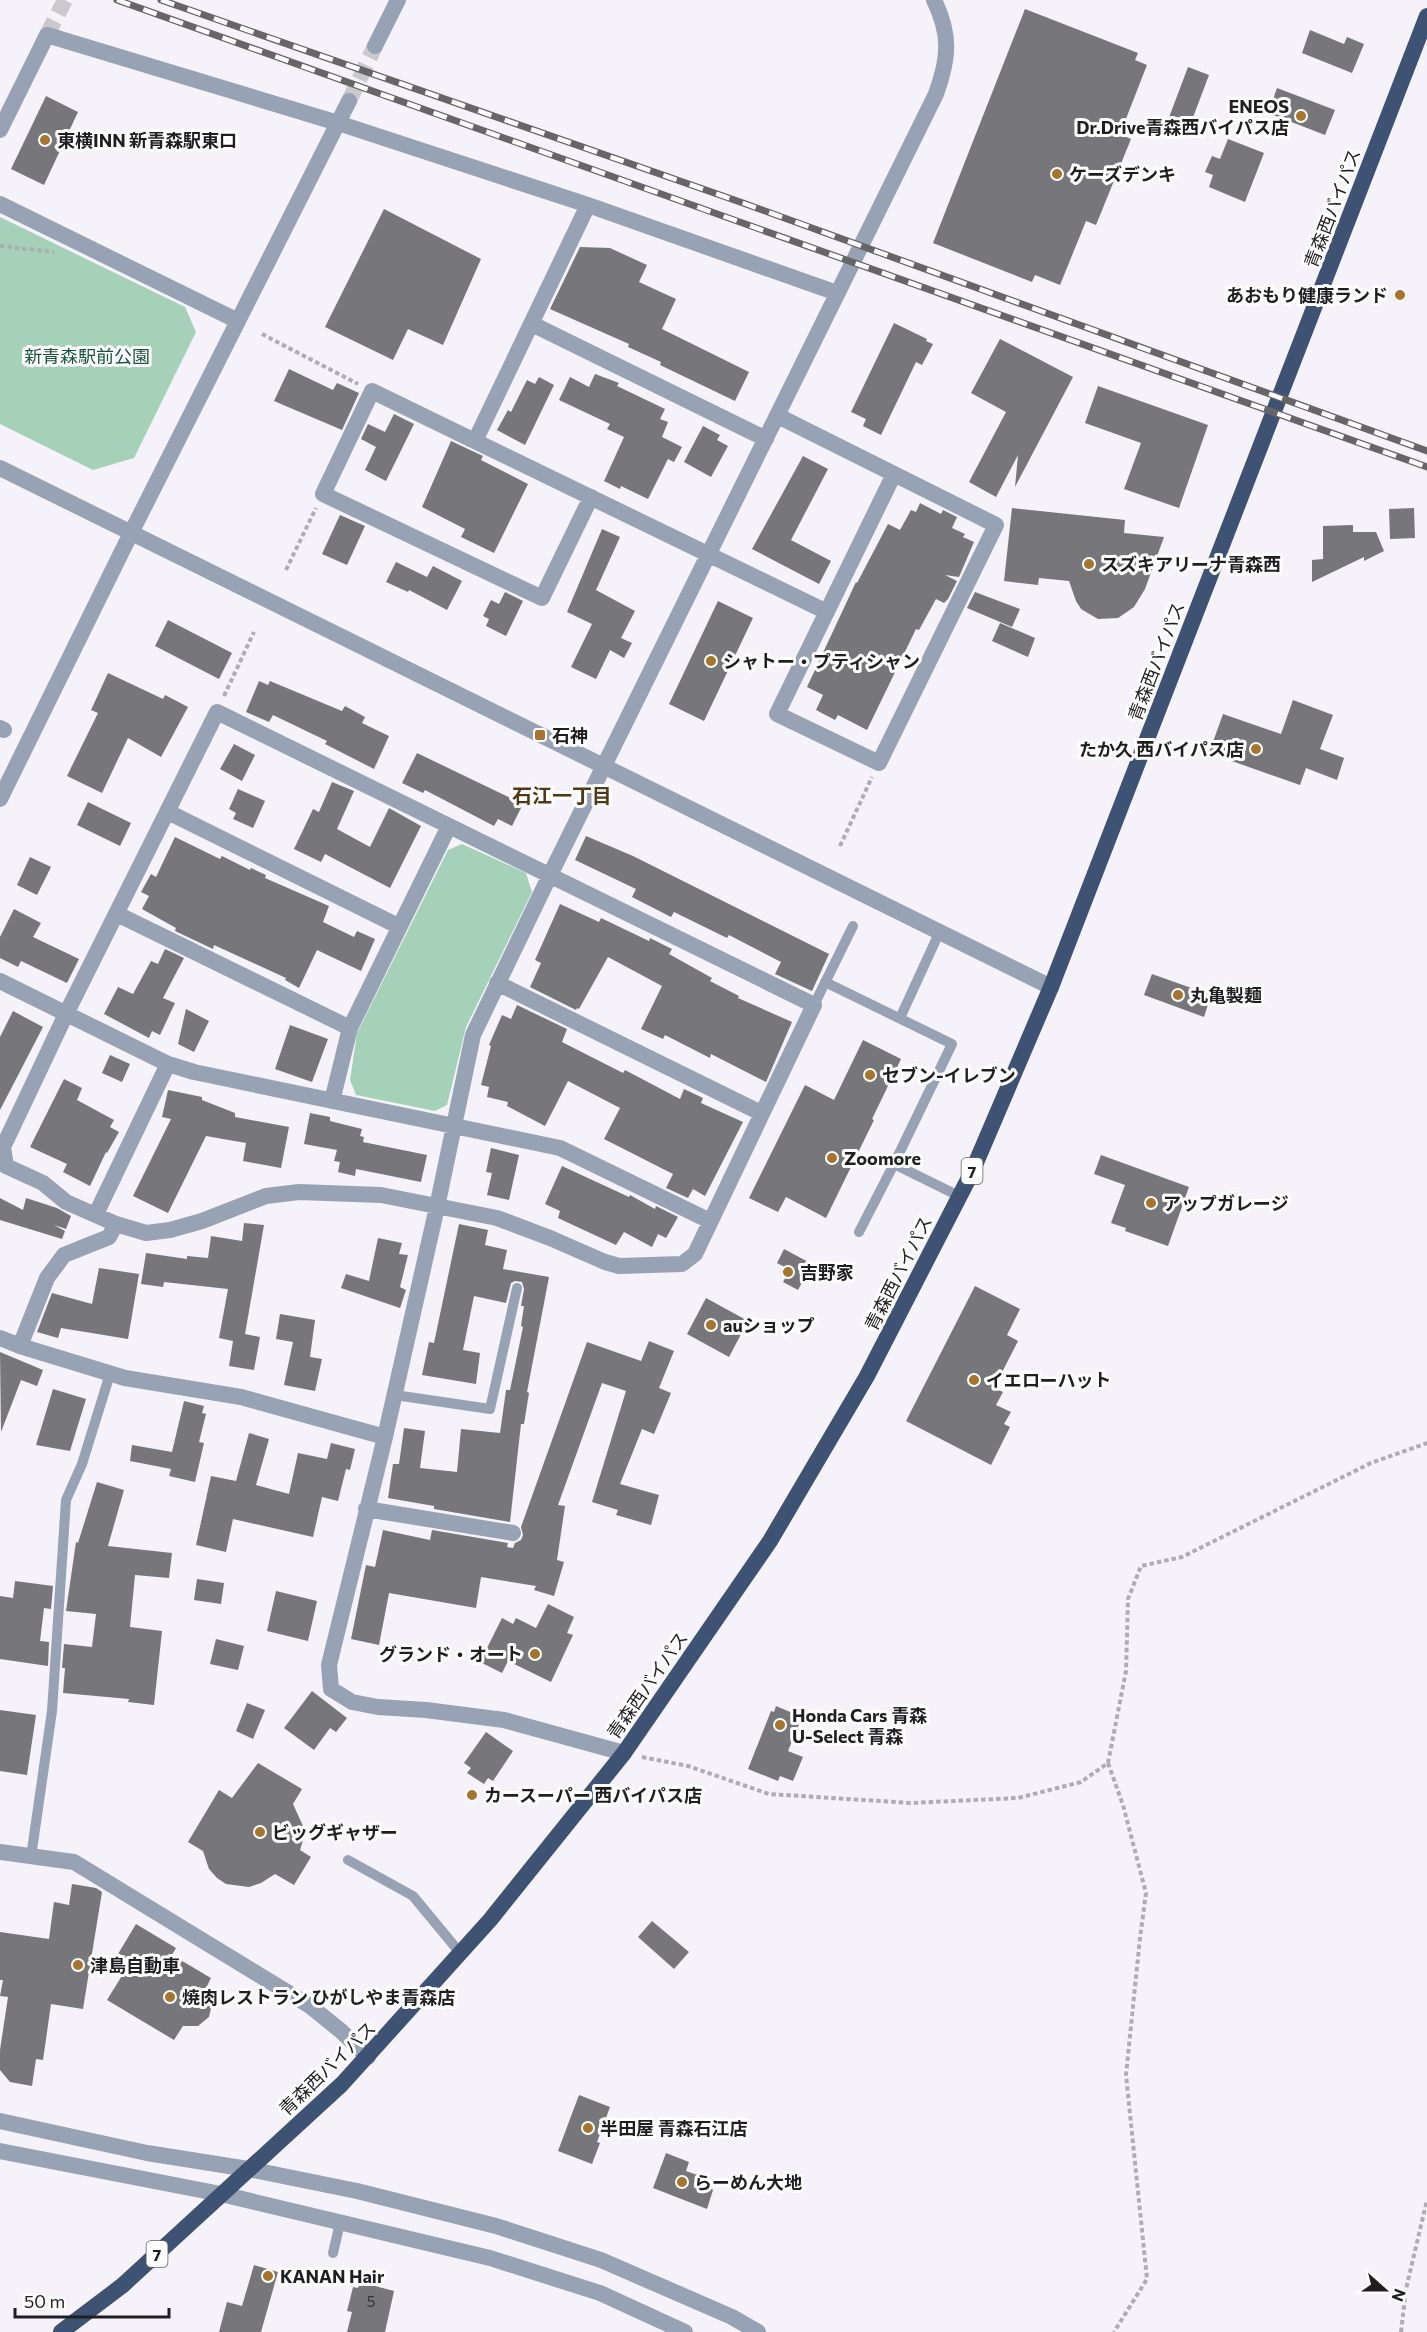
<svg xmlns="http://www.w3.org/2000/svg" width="1427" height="2332" font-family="Commissioner,'Noto Sans JP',sans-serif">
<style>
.green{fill:#a5d1b8}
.building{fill:#77767a}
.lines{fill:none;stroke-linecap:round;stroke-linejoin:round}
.minor-tunnel{stroke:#cac9ce;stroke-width:16;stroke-dasharray:16 8;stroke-linecap:butt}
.tertiary-tunnel{stroke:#cac9ce;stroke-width:16;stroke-dasharray:16 8;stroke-linecap:butt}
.path{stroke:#aeadb1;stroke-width:4;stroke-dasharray:4.5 3;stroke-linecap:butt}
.service{stroke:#97a2b4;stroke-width:10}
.minor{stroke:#97a2b4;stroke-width:16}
.tertiary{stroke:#97a2b4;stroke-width:16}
.trunk{stroke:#3e5273;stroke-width:16}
.rail-casing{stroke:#666568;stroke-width:7}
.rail{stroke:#fff;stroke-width:4.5;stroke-dasharray:14;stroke-linecap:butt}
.poi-dot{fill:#a6742a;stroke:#fff;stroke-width:2}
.labels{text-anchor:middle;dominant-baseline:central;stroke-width:6;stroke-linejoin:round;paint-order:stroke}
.number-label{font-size:15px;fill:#353537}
.shield{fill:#fff;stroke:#626264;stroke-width:1.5}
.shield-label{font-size:16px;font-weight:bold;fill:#1f1f21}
.poi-label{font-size:18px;font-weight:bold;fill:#1f1f21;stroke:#fff;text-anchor:start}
.street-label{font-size:18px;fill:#1f1f21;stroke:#fff}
.park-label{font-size:18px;fill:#18543a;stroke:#fff}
.neighbourhood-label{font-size:20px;font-weight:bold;fill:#513916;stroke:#fff}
</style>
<rect width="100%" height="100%" fill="#f5f3f9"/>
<path class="green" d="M0 217 185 307 196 332 134 458 93 470 0 424Z
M462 844 526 873 532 892 466 1027 447 1105 435 1111 356 1095 350 1080 357 1033 448 850Z"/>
<path class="building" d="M1025 9 1138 53 1135 60 1147 65 1120 134 1131 139 1096 225 1086 221 1060 285 1035 275 1032 282 933 243Z
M1310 30 1344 44 1347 37 1364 44 1352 73 1302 53Z
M1188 67 1209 75 1186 136 1165 128Z
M1277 88 1335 110 1325 135 1268 113Z
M46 96 78 112 44 185 11 169Z
M1228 139 1264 153 1245 202 1209 187 1213 175 1205 172 1212 156 1220 159Z
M384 209 481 259 443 345 408 329 393 360 325 327Z
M580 247 610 248 647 265 639 282 676 299 662 329 749 372 735 401 660 365 661 362 628 347 629 344 550 309Z
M894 323 927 339 926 341 933 344 922 365 916 362 881 435 863 426 866 419 851 412Z
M1000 339 1073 377 1015 487 1018 455 996 497 969 482 1006 412 971 393Z
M289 369 333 390 337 383 359 393 342 430 274 401Z
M595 374 619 383 617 386 665 409 660 419 668 422 662 437 682 447 674 462 668 459 648 499 621 486 620 489 604 481 624 437 607 429 610 424 559 400 570 377 589 387Z
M539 377 554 385 525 445 497 430 508 410 511 412 527 380 535 384Z
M1098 386 1208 425 1179 508 1124 489 1141 443 1085 423Z
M394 414 414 424 386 481 365 470 376 447 361 439 368 424 385 432Z
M703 426 720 435 717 440 728 446 711 477 684 462Z
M451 441 483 456 481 460 528 484 494 553 461 537 465 529 422 507Z
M803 456 828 469 791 540 831 561 819 584 752 549Z
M920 503 941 514 943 510 957 517 952 528 965 534 963 537 974 542 959 577 945 575 957 581 948 599 944 603 936 599 919 630 916 629 867 730 838 715 835 720 816 710 823 695 807 687 856 582 857 583 888 524 900 530 911 510 916 512Z
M1012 508 1125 520 1124 533 1164 537 1145 589 1134 607 1118 618 1098 619 1081 609 1076 601 1069 581 1039 578 1038 585 1004 581Z
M1414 508 1415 538 1390 539 1389 509Z
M340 515 365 526 347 565 322 554Z
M1353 525V532H1376L1384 551 1364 561V557L1312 582V560L1323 559V526Z
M602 529 620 537 596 590 635 611 621 638 632 643 624 658 610 650 596 679 571 667 592 624 567 612Z
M396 562 427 577 433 566 462 581 447 610 409 590 408 592 386 582Z
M505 592 523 601 506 636 486 626 489 619 483 616 491 600 499 604Z
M975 592 1020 609 1012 627 967 608Z
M718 601 753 618 704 721 669 704Z
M168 620 232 653 219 679 155 646Z
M1000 623 1035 638 1028 657 992 641Z
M108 673 163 699 165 695 188 707 161 757 128 738 102 793 67 776 98 713 91 710Z
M259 681 268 685 270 681 342 711 345 706 365 717 362 723 389 736 374 769 325 744 327 741 273 715 269 722 246 712Z
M1293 700 1333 715 1320 749 1344 758 1337 780 1306 768 1300 785 1209 753 1223 714 1281 734Z
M234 744 255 755 242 781 220 769Z
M417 753 523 804 512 826 498 819 494 826 425 790 423 793 402 783Z
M332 782 354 791 337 829 370 847 389 808 421 826 390 888 325 854 321 862 294 849 313 809 319 812Z
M238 789 265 801 253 828 233 819 236 813 229 809Z
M88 802 131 823 120 846 77 825Z
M586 836 633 856 829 954 812 991 775 974 781 962 729 935 727 938 674 912 671 917 632 897 636 889 575 860Z
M175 837 220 859 222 856 250 870 251 868 266 875 265 878 329 906 323 922 354 937 357 931 375 939 361 971 317 950 299 988 285 980 286 978 214 945 213 949 175 931 176 928 142 909 149 896 141 892 151 874 156 877Z
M30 857 51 867 37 895 17 885Z
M560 904 599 922 601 918 649 941 650 938 672 949 669 954 712 978 710 981 739 996 738 998 792 1022 766 1082 711 1054 710 1058 665 1035 663 1039 641 1029 662 986 608 957 579 1009 577 1008 576 1010 530 987 541 963 535 960Z
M14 909 41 923 33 937 79 959 67 983 21 961 18 967 0 958V937Z
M165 949 184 958 163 998 175 1003 160 1035 152 1031 149 1038 104 1014 118 987 133 994 151 961 158 964Z
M1152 974 1211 995 1204 1017 1144 995Z
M517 1005 567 1029 562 1042 623 1073 625 1070 680 1099 684 1089 703 1098 701 1103 743 1122 705 1196 693 1189 688 1198 666 1188 673 1174 604 1139 620 1108 568 1081 545 1126 507 1106 508 1102 487 1097 489 1087 481 1085 491 1046 489 1045 502 1015 511 1019Z
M186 1009 209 1021 194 1052 178 1044Z
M13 1011 43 1027 0 1110V1037Z
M290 1025 328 1039 312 1082 275 1069Z
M863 1040 901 1059 872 1119 874 1120 826 1218 786 1197 778 1212 749 1198 805 1085 834 1100Z
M110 1055 130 1064 122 1082 102 1073Z
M64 1079 82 1088 77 1100 114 1120 110 1127 119 1132 107 1153 106 1152 90 1186 63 1172 67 1164 30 1147Z
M168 1090 202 1097V1100L235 1113V1117L289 1127 281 1168 243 1161 246 1143 206 1136 168 1213 133 1196 171 1119 162 1117Z
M310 1113 330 1117V1121L362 1129 360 1136 364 1137 363 1142 427 1155 421 1182 356 1169 355 1176 338 1172 340 1162 334 1161 337 1150 304 1144Z
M491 1148 519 1155 509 1200 487 1195 492 1173 486 1172Z
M1101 1155 1189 1187 1168 1246 1125 1231 1126 1228 1111 1223 1125 1185 1094 1174Z
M562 1166 629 1197 630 1195 655 1209 656 1206 678 1217 666 1238 658 1234 652 1247 624 1232 616 1245 558 1218 560 1211 545 1204Z
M0 1198 23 1210 26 1198 57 1208 71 1216 66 1229 54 1225 65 1231 62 1239 0 1220Z
M244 1223 264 1225 245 1334 260 1337 254 1370 229 1366 233 1341 219 1338 228 1289 164 1282 163 1287 141 1284 146 1253 187 1259V1256L208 1258 211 1236 242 1241Z
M459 1224 488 1230 485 1245 507 1250 503 1269 549 1277 527 1392 529 1393 524 1424H521L510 1522 434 1509V1506L388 1498 393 1464H399L404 1428 425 1431 420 1468 457 1472 461 1429 500 1433 506 1390H510L523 1327 521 1326 524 1306H521L524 1289 522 1282 515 1281 511 1283 506 1303 474 1296 463 1350 480 1353 476 1384 422 1375 429 1342 434 1343Z
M378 1238 402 1243 399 1254 408 1255 400 1287 406 1290 400 1308 341 1288 346 1274 369 1281Z
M784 1249 812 1264 798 1290 783 1282 790 1270 777 1263Z
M99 1268 139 1274 128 1339 61 1328 58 1338 37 1332 52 1293 92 1304Z
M975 1286 1020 1309 1007 1335 1018 1341 994 1388 1003 1392 996 1405 1011 1412 1004 1424 1010 1427 991 1465 906 1421Z
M706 1298 748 1321 729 1357 687 1334Z
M280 1314 315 1320 310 1357 322 1359 315 1391 284 1385 293 1342 276 1339Z
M649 1341 674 1351 659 1388 671 1393 654 1434 642 1429 620 1484 659 1495 651 1525 616 1515 618 1510 592 1502 626 1391 602 1383 558 1505 565 1506 557 1560 564 1562 554 1596 534 1590 536 1586 481 1577 476 1608 389 1593 379 1645 351 1639 366 1565 375 1567 383 1530 430 1540 432 1530 508 1543 507 1547 513 1548 515 1543 521 1540 523 1535 521 1527 587 1342 641 1361Z
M0 1352 43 1370 37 1386 21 1380 1 1432Z
M53 1389 86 1399 70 1451 36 1445Z
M184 1401 204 1406 202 1413 206 1414 199 1442 204 1443 195 1482 169 1476 171 1469 130 1461 132 1445 172 1452Z
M249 1433 269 1439 256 1485 289 1494 298 1453 327 1459 331 1443 355 1449 350 1470 346 1469 338 1501 322 1497 313 1537 233 1519 226 1552 196 1545 211 1476 236 1481Z
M97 1482 124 1490 108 1546 172 1553 169 1578 135 1575 130 1627 162 1631 154 1705 128 1702 129 1699 63 1693 65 1668H62L64 1644 92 1647 96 1614 66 1611 76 1542 78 1543Z
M197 1579 224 1583 221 1604 194 1600Z
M15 1581 53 1586 51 1609 44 1608 40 1641 49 1642 48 1666 0 1659V1596L13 1598Z
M276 1591 317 1601 308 1641 267 1631Z
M548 1604 574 1617 567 1633 573 1635 551 1682 508 1661 502 1673 480 1662 502 1618 513 1624 516 1618 536 1628Z
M216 1639 244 1646 238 1670 210 1664Z
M312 1691 347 1718 336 1732 330 1728 314 1750 284 1728Z
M247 1703 265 1710 253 1739 236 1731Z
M776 1706 802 1717 788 1751 803 1757 793 1781 780 1776 778 1781 748 1769 771 1711 774 1712Z
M0 1710 36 1715 27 1775 0 1771Z
M486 1732 513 1751 493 1781 488 1778 484 1784 467 1773 471 1768 464 1763Z
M258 1763 302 1789 293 1804 303 1826 304 1837 300 1850 311 1857 294 1885 275 1874 261 1883 249 1887 226 1884 217 1878 209 1869 203 1851 188 1842 219 1790 232 1798Z
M72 1884 96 1888 102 1892 83 2009 51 2004 43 2060 36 2059 32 2086 10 2082 0 2070V2050L8 1997 0 1996 3 1980H0V1932L49 1939 54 1902 69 1905Z
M652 1921 689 1952 674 1969 638 1937Z
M136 1924 176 1948 172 1955 211 1978 205 1990 212 2004 209 2017 198 2026H183L174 2040 107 2000 131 1961 118 1954Z
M579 2095 610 2107 597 2142 600 2143 592 2164 558 2151Z
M666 2153 689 2162 686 2171 700 2176 713 2190 707 2209 653 2188Z
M254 2265 278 2272 261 2332H219L227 2302 242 2306Z
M360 2282 394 2291 385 2332H347L352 2312 347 2311 353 2287 358 2288Z"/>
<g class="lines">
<path class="minor-tunnel" d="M47 35 65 0"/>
<path class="tertiary-tunnel" d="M349 101 375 46"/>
<path class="path" d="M0 246 54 252
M262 334 358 384
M286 570 316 508
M224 696 254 632
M840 846 872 777
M642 1757 688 1766 769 1794 911 1803 1018 1798 1081 1782 1108 1763 1126 1671 1128 1599 1141 1566 1182 1557 1371 1463 1427 1443
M1108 1763 1123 1805 1146 1893 1140 1938 1126 2075 1147 2279 1114 2332
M1401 2332 1406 2289 1427 2200"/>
<path class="service" d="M825 982 952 1044 894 1164 959 1196
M814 1005 853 926
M900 1018 940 931
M859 1232 894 1164
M395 1395 490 1409 517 1288
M31 1857 52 1711 66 1500 82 1464 110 1374
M348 1860 413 1896 461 1954
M333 2253 340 2223"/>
<path class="minor" d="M0 130 47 35 338 123 588 205 837 293
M0 204 238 321
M532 324 766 439
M778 416 996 525 879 763 777 714 894 474
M475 441 588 205
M591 497 542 598 323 494 372 391 827 612
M217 712 814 1005 695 1254 682 1264 619 1266 605 1262 550 1238 497 1218 381 1195 299 1192 266 1196 202 1221 170 1230 146 1233 116 1224 66 1202 43 1183 6 1166 3 1147 66 1014Z
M0 728 4 730
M0 799 131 533
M168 812 398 926
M117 914 350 1028
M0 981 168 1064 194 1072 560 1148 710 1221
M497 983 761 1113
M332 1101 350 1028 449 826
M96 1214 168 1064
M0 1338 20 1346 125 1378 241 1397 385 1437 329 1665 331 1689 352 1702 378 1707 426 1710 504 1720 624 1753
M20 1346 47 1278 64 1255 109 1237 116 1224
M385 1437 437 1207 473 1035 550 875 936 94C949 58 951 35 934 0
M366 1509 513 1533
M0 1852 74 1862 310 2006 341 2031 368 2057"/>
<path class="tertiary" d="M375 46 398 0
M0 468 1051 987
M131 533 349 101
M0 2121 147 2153 248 2169 357 2191 496 2226 601 2260 732 2317 758 2332
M0 2151 221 2194 490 2258 600 2293 685 2332"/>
<path class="trunk" d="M61 2332 123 2285 342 2084 490 1920 624 1753 770 1541 867 1376 972 1172 1051 987 1427 16"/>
<g class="rail-casing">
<path id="rail" d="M117 0 1427 467
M161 0 743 203 1427 451"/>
</g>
<use href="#rail" class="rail"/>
</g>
<g class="poi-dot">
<circle cx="1301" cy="116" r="6"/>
<circle cx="45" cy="140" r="6"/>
<circle cx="1057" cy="174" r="6"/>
<circle cx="1400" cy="295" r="6"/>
<circle cx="1089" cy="564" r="6"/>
<circle cx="711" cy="661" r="6"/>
<rect x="534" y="729" width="12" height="12" rx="3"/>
<circle cx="1256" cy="749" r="6"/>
<circle cx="1178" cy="995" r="6"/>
<circle cx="870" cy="1075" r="6"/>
<circle cx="832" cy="1158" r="6"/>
<circle cx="1151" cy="1203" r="6"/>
<circle cx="788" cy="1272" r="6"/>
<circle cx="711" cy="1325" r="6"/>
<circle cx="974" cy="1380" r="6"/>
<circle cx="535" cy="1654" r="6"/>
<circle cx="780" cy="1725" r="6"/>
<circle cx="472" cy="1795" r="6"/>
<circle cx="260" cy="1832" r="6"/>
<circle cx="78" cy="1965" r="6"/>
<circle cx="170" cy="1997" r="6"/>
<circle cx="588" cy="2128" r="6"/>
<circle cx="682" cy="2182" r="6"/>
<circle cx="268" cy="2276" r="6"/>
</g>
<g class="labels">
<g class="number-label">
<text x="371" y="2301">5</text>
</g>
<g class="shield">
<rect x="961.5" y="1158" width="21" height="26" rx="4.5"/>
<rect x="146.5" y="2241" width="21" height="26" rx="4.5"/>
</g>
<g class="shield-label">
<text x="972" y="1171">7</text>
<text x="157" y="2254">7</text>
</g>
<g class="poi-label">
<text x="1289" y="106" text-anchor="end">ENEOS<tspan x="1289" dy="21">Dr.Drive青森西バイパス店</tspan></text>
<text x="57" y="140">東横INN 新青森駅東口</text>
<text x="1069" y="174">ケーズデンキ</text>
<text x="1388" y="295" text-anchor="end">あおもり健康ランド</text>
<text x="1101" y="564">スズキアリーナ青森西</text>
<text x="723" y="661">シャトー・プティシャン</text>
<text x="552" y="735">石神</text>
<text x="1244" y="749" text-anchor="end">たか久 西バイパス店</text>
<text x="1190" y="995">丸亀製麺</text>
<text x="882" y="1075">セブン-イレブン</text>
<text x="844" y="1158">Zoomore</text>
<text x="1163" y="1203">アップガレージ</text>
<text x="800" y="1272">吉野家</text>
<text x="723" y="1325">auショップ</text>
<text x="986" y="1380">イエローハット</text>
<text x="523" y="1654" text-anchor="end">グランド・オート</text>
<text x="792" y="1715">Honda Cars 青森<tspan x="792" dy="21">U-Select 青森</tspan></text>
<text x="484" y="1795">カースーパー 西バイパス店</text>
<text x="272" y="1832">ビッグギャザー</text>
<text x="90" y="1965">津島自動車</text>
<text x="182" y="1997">焼肉レストラン ひがしやま青森店</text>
<text x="600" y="2128">半田屋 青森石江店</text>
<text x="694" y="2182">らーめん大地</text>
<text x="280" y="2276">KANAN Hair</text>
</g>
<g class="street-label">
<text transform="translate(1332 208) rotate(-69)">青森西バイパス</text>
<text transform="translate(1156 661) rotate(-69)">青森西バイパス</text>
<text transform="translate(898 1273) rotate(-63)">青森西バイパス</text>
<text transform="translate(647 1685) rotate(-55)">青森西バイパス</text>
<text transform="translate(327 2068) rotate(-44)">青森西バイパス</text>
</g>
<g class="park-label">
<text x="87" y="356">新青森駅前公園</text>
</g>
<g class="neighbourhood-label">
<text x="562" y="795">石江一丁目</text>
</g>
</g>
<g transform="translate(1385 2290) rotate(111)" stroke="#ffffff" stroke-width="4.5" paint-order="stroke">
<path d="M0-4.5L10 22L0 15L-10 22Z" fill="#1f1f21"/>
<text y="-9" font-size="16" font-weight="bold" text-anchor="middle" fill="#1f1f21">N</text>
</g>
<path d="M15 2308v9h154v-9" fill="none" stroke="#1f1f21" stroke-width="3"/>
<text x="24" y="2308" font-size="18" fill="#1f1f21" stroke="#ffffff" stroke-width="4.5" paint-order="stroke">50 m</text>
</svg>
